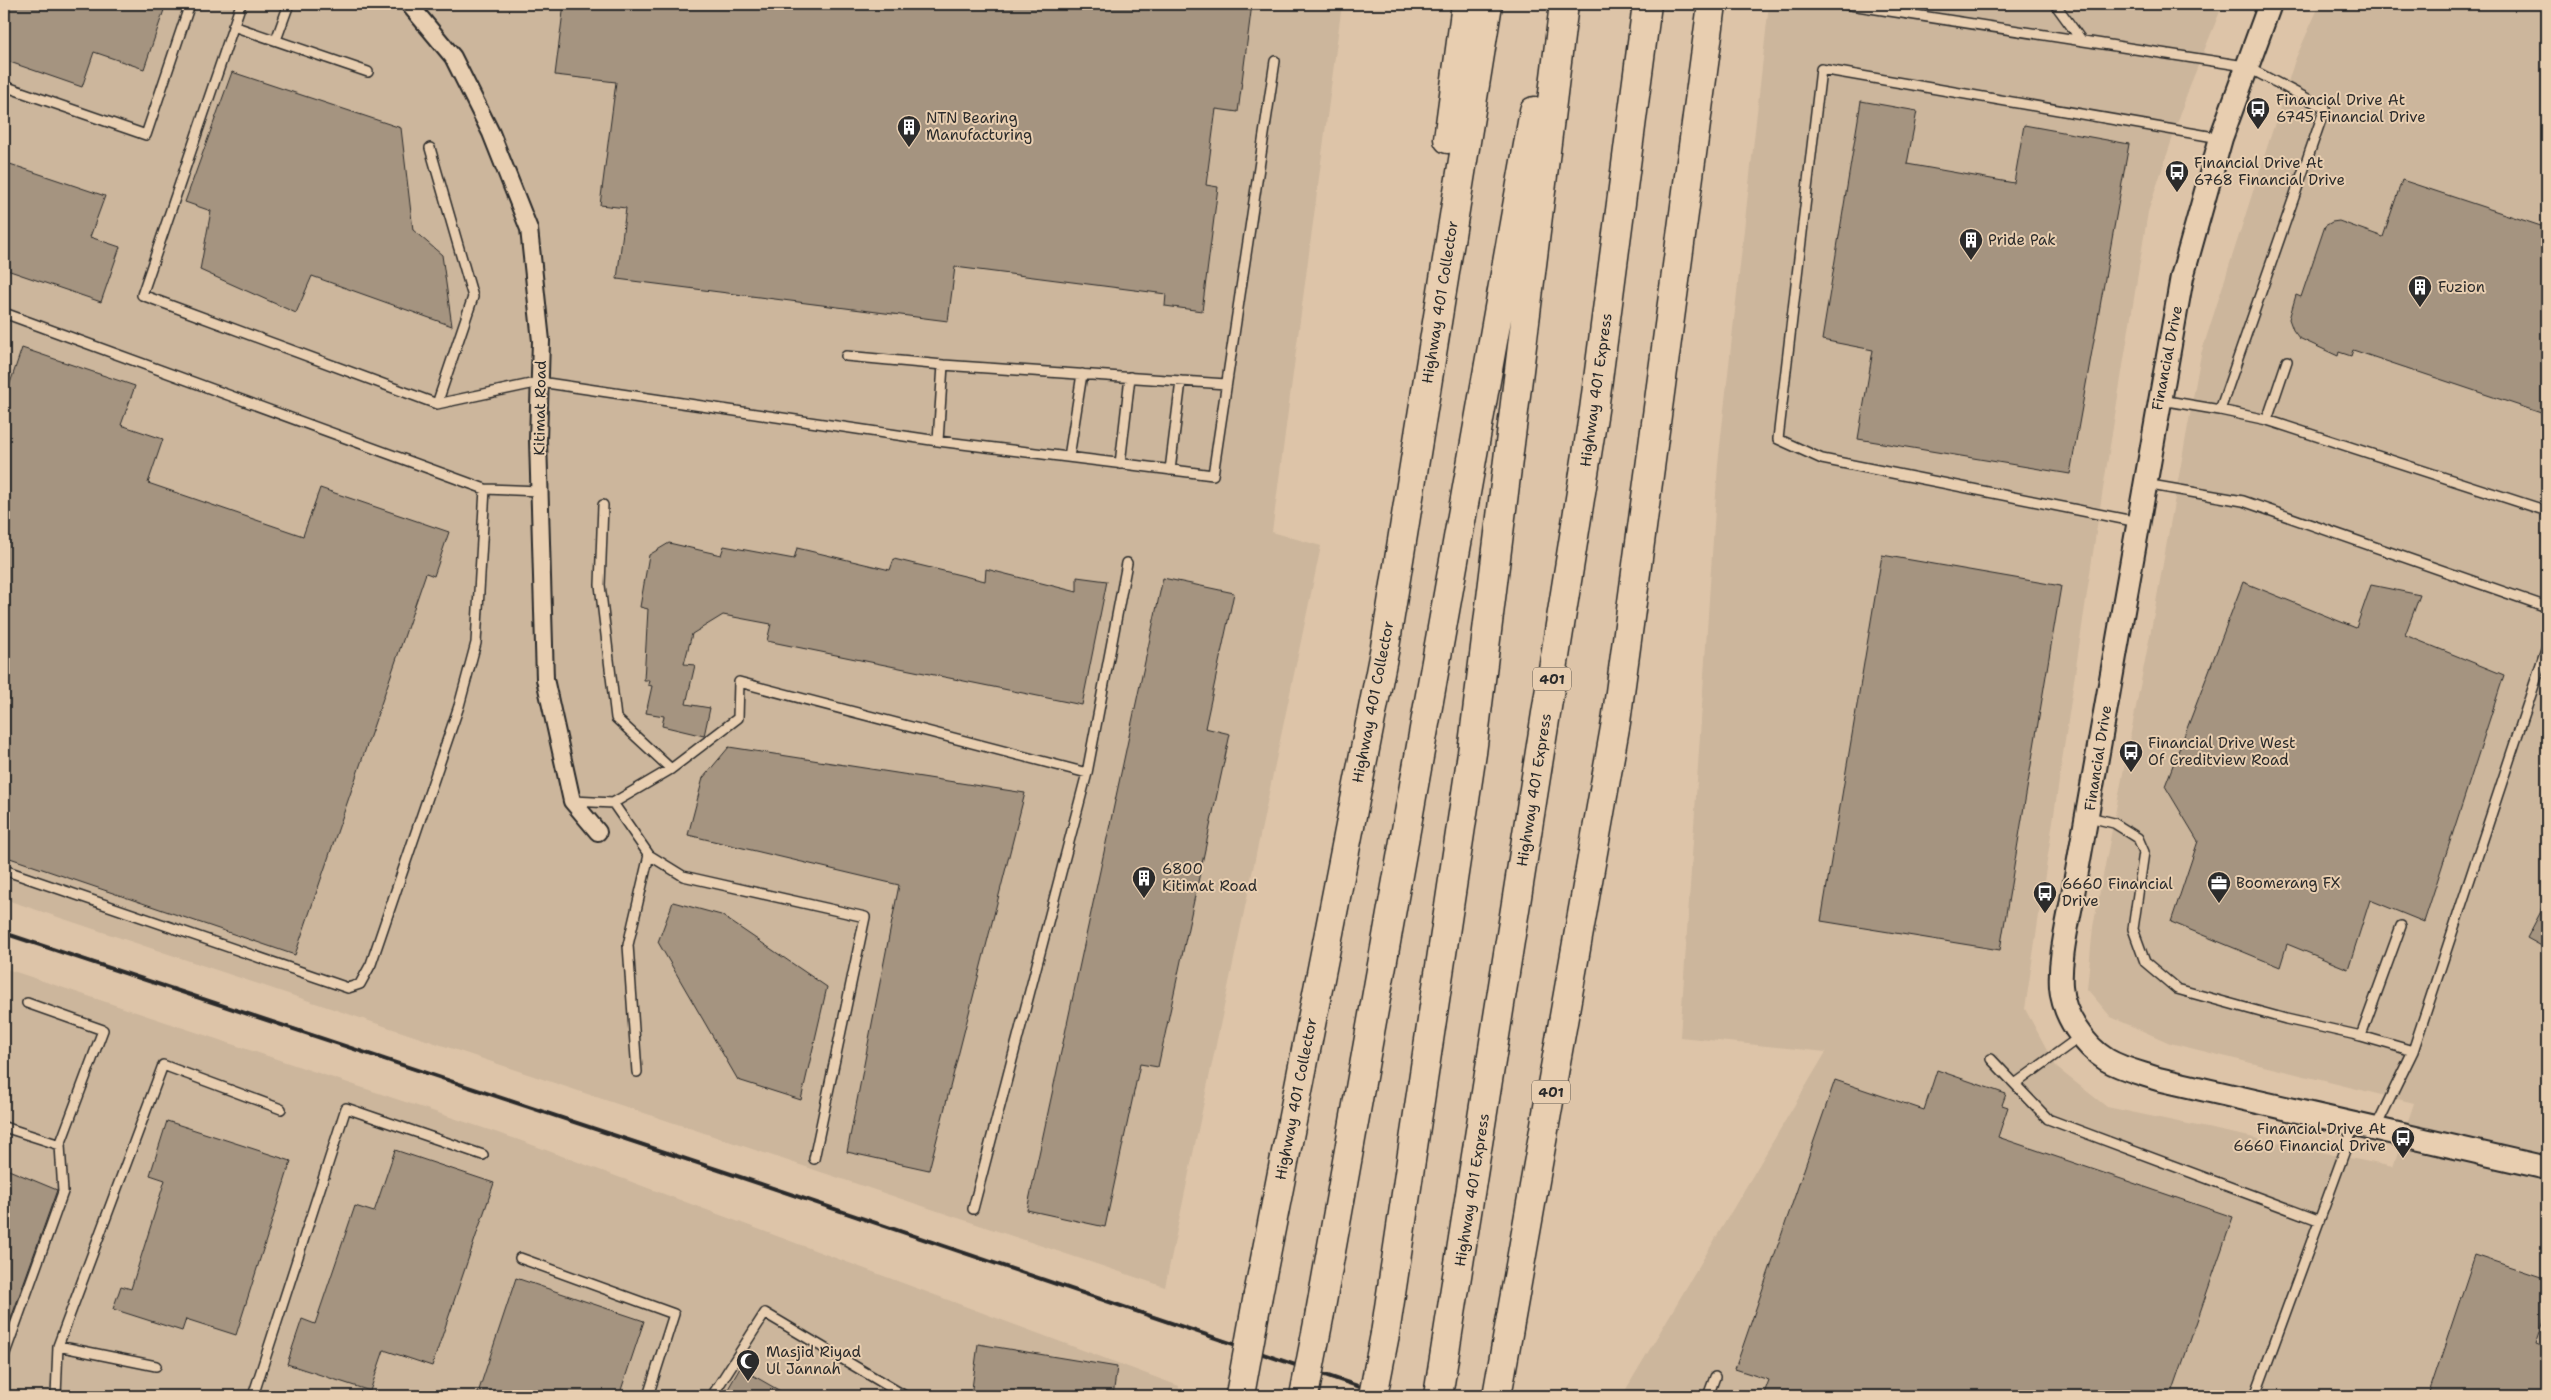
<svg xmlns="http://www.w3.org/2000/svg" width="2551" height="1400" font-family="'Shantell Sans',sans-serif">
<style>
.built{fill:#ccb69c}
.building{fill:#a59480;stroke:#2b2b2b}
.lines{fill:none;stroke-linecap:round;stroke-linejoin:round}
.lane-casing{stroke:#2b2b2b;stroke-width:12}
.street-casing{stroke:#2b2b2b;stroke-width:20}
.secondary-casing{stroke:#2b2b2b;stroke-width:26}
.highway-casing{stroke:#2b2b2b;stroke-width:31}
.lane{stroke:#e8ceb0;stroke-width:9}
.street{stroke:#e8ceb0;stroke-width:16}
.secondary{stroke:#e8ceb0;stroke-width:22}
.highway{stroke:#e8ceb0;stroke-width:28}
.rail{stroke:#2b2b2b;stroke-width:4}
.highway-bridge-casing{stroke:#2b2b2b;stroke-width:31;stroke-linecap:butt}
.highway-bridge{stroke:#e8ceb0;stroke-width:28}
.labels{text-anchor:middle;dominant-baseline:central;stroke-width:4;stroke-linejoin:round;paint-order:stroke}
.shield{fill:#e8ceb0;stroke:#645c53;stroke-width:1}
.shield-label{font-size:14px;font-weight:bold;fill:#2b2b2b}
.poi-label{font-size:15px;fill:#2b2b2b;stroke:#e8ceb0;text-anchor:start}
.street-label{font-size:15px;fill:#2b2b2b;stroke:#e8ceb0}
</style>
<rect width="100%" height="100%" fill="#ddc4a8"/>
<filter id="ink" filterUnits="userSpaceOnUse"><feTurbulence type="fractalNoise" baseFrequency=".02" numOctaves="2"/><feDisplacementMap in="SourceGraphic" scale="10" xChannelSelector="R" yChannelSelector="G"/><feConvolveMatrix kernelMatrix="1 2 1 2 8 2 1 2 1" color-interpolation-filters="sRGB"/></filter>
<g filter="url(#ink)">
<path class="built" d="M4 4H1342L1272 532 1321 546 1165 1287 4 899Z
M1769 4H2223L2189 88 2148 212 2097 526 2025 1009 2057 1068 2107 1107 2393 1167 2414 1103 2170 1043 2111 1017 2087 989 2093 927 2151 630 2201 354 2295 60 2320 4H2547V1396H1622L1826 1052 1680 1037 1718 464Z
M4 968 519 1140 1179 1386 1178 1396H4Z"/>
<path class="building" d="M4 4H166L144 69 94 52 82 87 4 60Z
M564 4H1252L1238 112 1216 109 1206 185 1218 187 1202 311 1165 306 1166 294 955 267 948 321 617 279 626 208 600 205 616 82 555 75Z
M232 72 401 128 413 230 442 255 452 326 312 276 296 313 200 270 211 211 185 202Z
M1861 101 1917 111 1907 164 2014 183 2024 125 2129 144 2070 474 1858 439 1873 350 1822 340Z
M4 162 105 196 90 237 120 247 101 302 4 269Z
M2402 180 2547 228V415L2353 350 2351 356 2339 352 2338 356 2299 338 2293 330 2289 319 2296 295 2301 297 2325 226 2332 222 2339 221 2383 237Z
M22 348 135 386 121 425 163 439 148 483 303 536 320 488 449 532 434 576 426 573 295 955 4 856V401Z
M669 543 721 555 724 546 794 559 797 548 890 570 894 559 985 581 986 569 1077 592V577L1107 581 1082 705 767 641 771 624 723 615 692 634 684 664 695 665 686 704 710 708 704 736 662 726 664 716 646 713 652 686 648 685 649 680H644L648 609 640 607 649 555Z
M1882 555 2061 586 2000 950 1821 921Z
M1163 578 1234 593 1205 728 1230 734 1158 1067 1140 1064 1105 1227 1027 1210Z
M2243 582 2356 628 2371 585 2420 595 2405 635 2504 675 2424 922 2370 900 2348 969 2287 944 2280 967 2171 922 2198 841 2165 786Z
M729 747 1025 793 929 1170 847 1152 899 885 688 835 703 778Z
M2547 900V949L2527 938Z
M673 902 721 915 827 987 801 1100 738 1080 658 942Z
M1937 1070 2006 1094 2002 1105 2008 1107 1998 1137 2233 1217 2171 1396H1763L1769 1380 1735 1369 1835 1080 1924 1110Z
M167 1121 291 1161 236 1335 186 1319 182 1331 113 1309 121 1286 131 1289 165 1180 150 1175Z
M395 1150 494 1183 432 1366 384 1350 370 1391 287 1364 302 1319 315 1324 355 1206 374 1212Z
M4 1168 57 1190 4 1338Z
M2475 1255 2547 1279V1311L2536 1344 2547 1348V1396H2428Z
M516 1278 644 1321 619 1396H477Z
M978 1344 1117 1367 1113 1396H971Z
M740 1368 789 1396H724Z"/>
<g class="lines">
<g class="lane-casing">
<path id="lane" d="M241 4 142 295 437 404 540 382 938 441
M1844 4 2245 66 2325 108 2220 410 2161 400
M2055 4 2082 41
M233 26 368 72
M276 40 289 4
M4 86 146 135 190 4
M430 148 473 297 437 404
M4 313 485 489 476 643 459 706 371 964 360 984 348 988 4 870
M846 356 943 365 938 441 1213 475 1275 61
M943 365 1226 384
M2220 410 2267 420 2547 511
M2267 420 2287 361
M1069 457 1082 374
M1120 464 1130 377
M1170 470 1181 381
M2145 484 2243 501 2547 607
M485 489 540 491
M603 505 600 585 616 718 671 769 738 718 739 682 1087 773
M2138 522 1822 459 1778 439 1821 69 2220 138
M573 801 613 803 671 769
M613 803 649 855 683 876 865 917 814 1159
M2089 817 2114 823 2138 838 2144 852 2133 929 2145 962 2177 989 2286 1019 2361 1036 2413 1051
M2361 1036 2401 926
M1991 1059 2048 1119 2318 1220
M637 1072 628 945 649 855
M2015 1084 2081 1036
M4 1127 60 1145
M2376 1127 2413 1051 2547 646
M973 1209 1087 773 1127 563
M520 1258 674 1314 648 1396
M58 1346 156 1366
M4 1356 63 1192 60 1145 103 1030 27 1003
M56 1396 58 1346 163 1065 281 1109
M253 1396 346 1108 483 1155
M712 1396 765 1313 905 1396
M1708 1396 1715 1377
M2255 1396 2355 1123"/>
</g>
<g class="street-casing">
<path id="street" d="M409 4 453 57 491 133 529 229 541 341 538 440 545 679 572 801 598 832"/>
</g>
<g class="secondary-casing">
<path id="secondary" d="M2270 4 2221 138 2182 277 2074 888C2069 920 2059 955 2061 987 2063 1015 2084 1046 2107 1060 2122 1069 2141 1073 2158 1079L2547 1168"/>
</g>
<g class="highway-casing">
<path id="highway" d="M1448 139 1466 4
M1258 1295 1385 647 1488 4
M1320 1313 1534 111
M1385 1334 1472 753 1564 4
M1438 1396 1594 410 1647 4
M1497 1396 1616 722 1712 4"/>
</g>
<use href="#lane" class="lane"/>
<use href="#street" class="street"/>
<use href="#secondary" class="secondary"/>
<use href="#highway" class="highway"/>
<path class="rail" d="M4 933 743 1178 1387 1396"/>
<g class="highway-bridge-casing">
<path id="highway-bridge" d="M1240 1395 1258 1295
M1304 1396 1320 1313
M1373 1396 1385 1334"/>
</g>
<use href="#highway-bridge" class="highway-bridge"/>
</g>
</g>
<defs>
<g id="bus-pin" transform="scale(1.25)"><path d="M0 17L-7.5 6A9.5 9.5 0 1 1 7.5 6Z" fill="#2b2b2b" stroke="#e8ceb0"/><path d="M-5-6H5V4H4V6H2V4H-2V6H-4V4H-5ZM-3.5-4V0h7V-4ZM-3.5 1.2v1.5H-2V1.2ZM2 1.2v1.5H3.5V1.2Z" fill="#fff"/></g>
<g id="building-pin" transform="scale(1.25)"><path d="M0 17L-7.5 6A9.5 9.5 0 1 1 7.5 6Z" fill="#2b2b2b" stroke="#e8ceb0"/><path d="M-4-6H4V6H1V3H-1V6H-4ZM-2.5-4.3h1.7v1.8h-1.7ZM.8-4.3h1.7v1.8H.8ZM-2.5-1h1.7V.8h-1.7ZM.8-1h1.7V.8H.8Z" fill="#fff"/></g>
<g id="office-pin" transform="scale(1.25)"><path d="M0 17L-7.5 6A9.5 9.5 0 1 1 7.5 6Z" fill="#2b2b2b" stroke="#e8ceb0"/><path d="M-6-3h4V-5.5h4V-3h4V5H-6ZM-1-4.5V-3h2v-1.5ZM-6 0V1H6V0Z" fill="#fff"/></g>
<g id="mosque-pin" transform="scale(1.25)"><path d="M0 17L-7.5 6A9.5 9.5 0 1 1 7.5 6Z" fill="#2b2b2b" stroke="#e8ceb0"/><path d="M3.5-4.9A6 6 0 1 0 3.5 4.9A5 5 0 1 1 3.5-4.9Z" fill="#fff"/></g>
</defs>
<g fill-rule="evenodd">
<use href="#bus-pin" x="2258" y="109"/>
<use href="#building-pin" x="909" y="127"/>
<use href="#bus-pin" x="2177" y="172"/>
<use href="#building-pin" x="1971" y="240"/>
<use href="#building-pin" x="2420" y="287"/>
<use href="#bus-pin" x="2131" y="752"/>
<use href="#building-pin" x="1144" y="878"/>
<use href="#office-pin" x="2219" y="883"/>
<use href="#bus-pin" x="2045" y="893"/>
<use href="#bus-pin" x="2403" y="1138"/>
<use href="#mosque-pin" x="748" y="1361"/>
</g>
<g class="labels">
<g class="shield">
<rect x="1533" y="667.5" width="38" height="23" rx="4"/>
<rect x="1532" y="1080.5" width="38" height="23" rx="4"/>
</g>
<g class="shield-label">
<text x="1552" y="679">401</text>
<text x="1551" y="1092">401</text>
</g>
<g class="poi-label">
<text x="2276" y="100">Financial Drive At<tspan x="2276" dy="17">6745 Financial Drive</tspan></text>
<text x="926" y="118">NTN Bearing<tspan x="926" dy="17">Manufacturing</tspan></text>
<text x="2194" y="163">Financial Drive At<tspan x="2194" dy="17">6768 Financial Drive</tspan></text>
<text x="1988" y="240">Pride Pak</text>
<text x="2438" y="287">Fuzion</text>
<text x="2148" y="743">Financial Drive West<tspan x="2148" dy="17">Of Creditview Road</tspan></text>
<text x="1162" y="869">6800<tspan x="1162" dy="17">Kitimat Road</tspan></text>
<text x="2236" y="883">Boomerang FX</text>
<text x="2062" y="884">6660 Financial<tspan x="2062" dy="17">Drive</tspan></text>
<text x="2386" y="1129" text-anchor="end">Financial Drive At<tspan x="2386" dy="17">6660 Financial Drive</tspan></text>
<text x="766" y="1352">Masjid Riyad<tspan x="766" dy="17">Ul Jannah</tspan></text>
</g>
<g class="street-label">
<text transform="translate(1440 302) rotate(-81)">Highway 401 Collector</text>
<text transform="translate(2167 358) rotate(-79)">Financial Drive</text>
<text transform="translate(1596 390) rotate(-82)">Highway 401 Express</text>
<text transform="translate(540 408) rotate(-89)">Kitimat Road</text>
<text transform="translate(1373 702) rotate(-79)">Highway 401 Collector</text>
<text transform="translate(2098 758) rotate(-81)">Financial Drive</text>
<text transform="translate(1534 790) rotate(-81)">Highway 401 Express</text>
<text transform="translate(1296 1099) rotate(-79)">Highway 401 Collector</text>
<text transform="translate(1472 1190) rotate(-81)">Highway 401 Express</text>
</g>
</g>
<rect width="2551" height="1400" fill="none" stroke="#e8ceb0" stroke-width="20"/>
<rect x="10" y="10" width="2531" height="1380" fill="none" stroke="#2b2b2b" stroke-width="2" filter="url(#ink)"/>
</svg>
